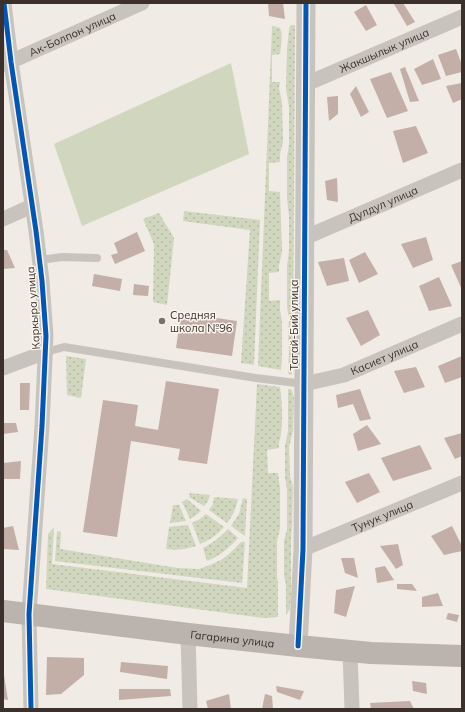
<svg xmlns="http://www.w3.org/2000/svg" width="465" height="712" font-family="Mulish,sans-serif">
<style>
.green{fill:url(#green-dots)}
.pitch{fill:#d1d6bf}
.building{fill:#c3afa7}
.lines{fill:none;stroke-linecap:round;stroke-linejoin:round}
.service{stroke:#c9c3be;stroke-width:8}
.minor{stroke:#c9c3be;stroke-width:15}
.tertiary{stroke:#c9c3be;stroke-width:19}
.secondary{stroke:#bab3ae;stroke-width:22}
.cycleway-casing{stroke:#fbf5ee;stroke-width:8}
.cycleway{stroke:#0057b8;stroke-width:5}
.poi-dot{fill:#7a716c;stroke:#fbf5ee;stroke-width:1.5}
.labels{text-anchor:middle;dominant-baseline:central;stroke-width:3;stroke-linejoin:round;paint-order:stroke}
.street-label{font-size:11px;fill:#3b302b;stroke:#fbf5ee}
.poi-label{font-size:11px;fill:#3b302b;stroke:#fbf5ee;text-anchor:start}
</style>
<defs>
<pattern id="green-dots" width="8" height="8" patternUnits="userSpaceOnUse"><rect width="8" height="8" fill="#d1d6bf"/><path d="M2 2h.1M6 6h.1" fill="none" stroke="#b4b8a4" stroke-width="1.8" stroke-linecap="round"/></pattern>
</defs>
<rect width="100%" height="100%" fill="#f0ebe5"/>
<path class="green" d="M291 25H295L293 359 292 374 289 375 288 372 289 351 288 333 289 320 287 306V267L289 250V217L287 198V157L289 145V107L286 89 287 49 289 29Z
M272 26 280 28C283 34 281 46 280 54L272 55V82H280L279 88 282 102 283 142 280 154V162L269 163V191L280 192 282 251 279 266V272L269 273V301L280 300V310L282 321V356L281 370 258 366Z
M184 211 260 220 254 365 241 363 250 230 183 221Z
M159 213 174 238 167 305 153 302 154 244 143 219Z
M66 356 86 359 81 398 67 395Z
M257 384 280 387C282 400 283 419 281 433 281 438 278 443 279 448L267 450 268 473H278L280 489V529L277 541V577L278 585V617L264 618 46 589 48 534 54 527 52 564 247 588Z
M288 389H291L292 391 294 398 293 431 289 447 290 476 293 487 292 526 291 539V597L290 609 286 615V584L284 576V540L287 530V489L285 477V446L288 431Z
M190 493 210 495 208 501 204 506 189 497Z
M214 497 238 499C236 509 233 515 227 523L209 510 213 504Z
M243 498 247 499 245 536 231 526 239 514Z
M187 499 201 511 196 515 190 519 182 502Z
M173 505H179L186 521 170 523Z
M206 514 224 527C217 535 210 540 200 544L192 523 200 519Z
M188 525 196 546C186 549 177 551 166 549L169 527Z
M228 529 238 538C228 549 221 555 207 561L203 548C213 543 220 537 228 529Z
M57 531 61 532 60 549 178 568 199 569 210 565 221 560 229 554 241 542H245L242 583 55 561Z"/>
<path class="pitch" d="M231 63 249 154 82 226 54 144Z"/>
<path class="building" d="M268 3H283L285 19 269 16Z
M397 3H403L415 22 407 26 394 4Z
M366 5 377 25 366 31 354 12Z
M456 49 462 65V72L446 76 438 55Z
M433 59 441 79 422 85 414 69Z
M405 67 419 101 410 102 400 69Z
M391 72 408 111 387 118 370 79Z
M462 83V99L453 103 446 86Z
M356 86 369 112 361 117 350 94Z
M338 96V114L329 121 327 97Z
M416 126 428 153 403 163 393 131Z
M337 178 338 202 327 200 325 181Z
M137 232 145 251 115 264 111 255 118 253 114 243Z
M426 237 433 260 413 268 401 244Z
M3 250H7L15 268 3 269Z
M365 252 378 274 359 283 349 260Z
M344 258 349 281 327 286 318 262Z
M462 261V290L451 265Z
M94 274 122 279 120 291 92 286Z
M439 277 452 306 429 311 419 286Z
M134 284 149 286 148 296 133 295Z
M368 310 380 335 361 346 346 318Z
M181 313 237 321 232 356 176 348Z
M462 356V377L445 383 438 366Z
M416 367 425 387 404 393 394 371Z
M166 381 219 389 207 464 178 460 180 449 131 441 117 537 83 532 103 400 138 405 135 426 158 430Z
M20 383H30L29 410H20Z
M360 389 371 419 360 421 353 404 338 408 336 395Z
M3 423H16L18 432 3 434Z
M367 425 381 444 358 451 353 434Z
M462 433V456L455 459 444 438Z
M420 445 432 469 393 481 381 458Z
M21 461 20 479H3V463Z
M369 473 380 492 357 503 345 482Z
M13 526 19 550 3 549V528Z
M452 526 462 546V551L444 555 431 536Z
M398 544 403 565 396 569 380 546Z
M341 558H354L358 578 345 573Z
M385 566 394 580 377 583 375 568Z
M397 584H412L417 591 397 589Z
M355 586 346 617 334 613 336 590Z
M438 593 443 606 422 607V597Z
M448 613 459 615 457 622 446 619Z
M47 657 84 658V675L61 694 46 695Z
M121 662 168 666 167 679 120 672Z
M4 675 8 700 3 699V676Z
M412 681 426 683 427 694 413 691Z
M276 686 304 691 300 700 277 692Z
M119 689H170L171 696 119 700Z
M229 694 231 709H208L206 701Z
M265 694 272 696 273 709H262Z
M410 701 414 709H371L370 703Z"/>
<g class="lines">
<path class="service" d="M40 260 62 257 97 258
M46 352 64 347 256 378 304 384"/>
<g class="minor">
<path d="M4 3 11 62 36 231 42 281 46 336 42 426 29 614 31 709"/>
<path id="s1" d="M3 65 142 3"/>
<path id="s2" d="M306 84 462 17"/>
<path d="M3 219 32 206"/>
<path id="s3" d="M304 238 462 170"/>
<path d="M3 368 46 352"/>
<path id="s4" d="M304 384 344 375 462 324"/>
<path id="s5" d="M303 549 462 483"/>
<path d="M188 634 190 709"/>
<path d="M350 651 352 709"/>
</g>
<path class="tertiary" d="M298 646 303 549 306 3"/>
<path class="secondary" id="s6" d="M3 611 188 634 298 646 371 653 462 656"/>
<g class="cycleway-casing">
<path id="cycleway" d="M4 3 11 62 36 231 42 281 46 336 42 426 29 614 31 709
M298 646 303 549 306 3"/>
</g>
<use href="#cycleway" class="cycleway"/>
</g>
<circle class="poi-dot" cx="162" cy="321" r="4"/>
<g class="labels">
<g class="street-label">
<text stroke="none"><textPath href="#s1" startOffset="76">Ак-Болпон улица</textPath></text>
<text stroke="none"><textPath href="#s2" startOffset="85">Жакшылык улица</textPath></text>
<text stroke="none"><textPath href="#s3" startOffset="86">Дулдул улица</textPath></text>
<text transform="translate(33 308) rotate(-94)">Каркыра улица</text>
<text transform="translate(294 325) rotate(-90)">Тагай-Бий улица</text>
<text stroke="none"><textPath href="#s4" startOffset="85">Касиет улица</textPath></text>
<text stroke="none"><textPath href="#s5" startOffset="86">Тунук улица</textPath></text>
<text stroke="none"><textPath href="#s6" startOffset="231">Гагарина улица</textPath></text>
</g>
<g class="poi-label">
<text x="170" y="315">Средняя<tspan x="170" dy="13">школа №96</tspan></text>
</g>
</g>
<rect width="465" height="712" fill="none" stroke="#3b302b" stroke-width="8"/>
</svg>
